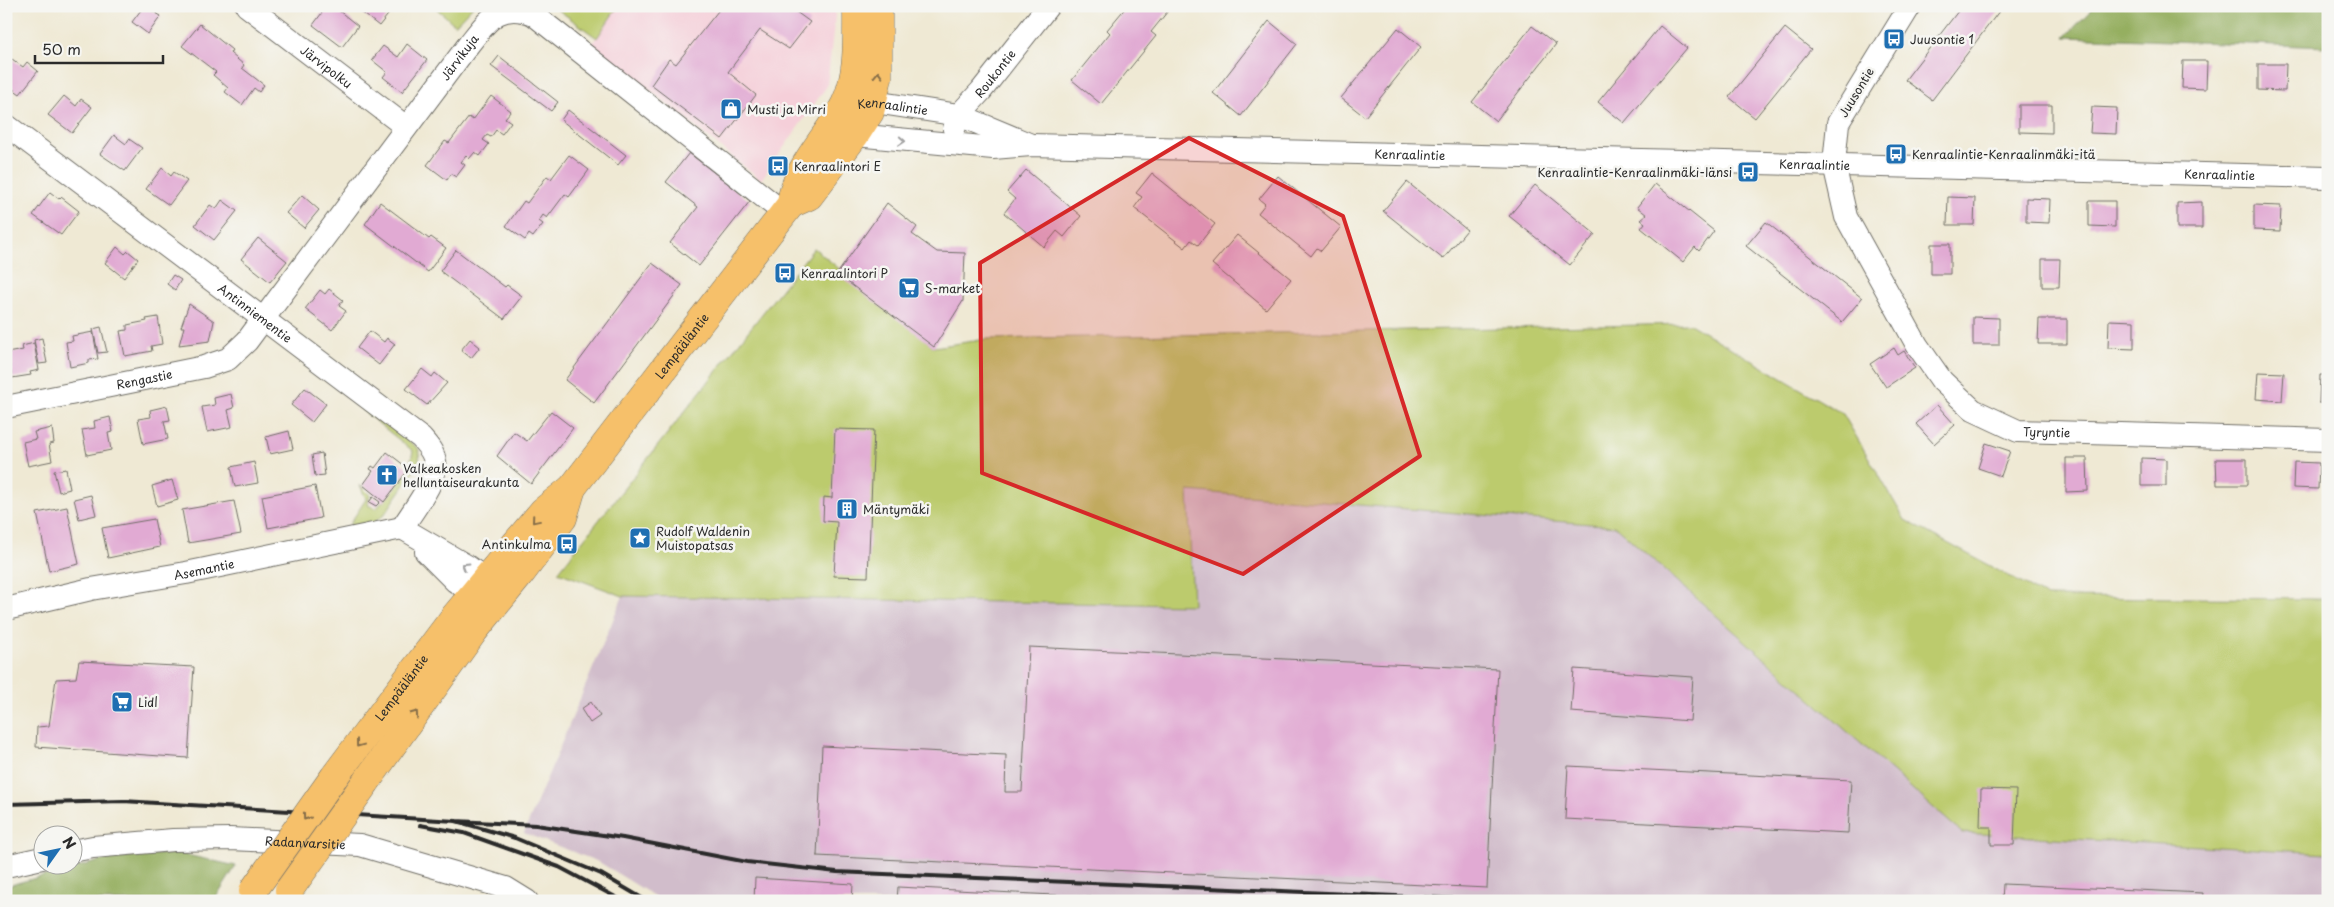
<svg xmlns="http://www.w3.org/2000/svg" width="2334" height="907" font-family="'Playpen Sans',sans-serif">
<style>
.built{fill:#f5cfd9}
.industrial{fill:#d1bdcb}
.green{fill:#bccb6d;stroke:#747b4c}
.forest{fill:#95af60;stroke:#606d46}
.building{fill:#e1aad3}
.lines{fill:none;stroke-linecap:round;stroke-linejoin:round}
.minor-casing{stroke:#706e66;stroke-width:24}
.major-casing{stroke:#706e66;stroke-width:29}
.minor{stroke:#fff;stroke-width:22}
.major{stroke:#f6c06b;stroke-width:28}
.rail{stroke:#2b2b2b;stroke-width:4}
.major-bridge-casing{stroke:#706e66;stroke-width:29;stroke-linecap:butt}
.major-bridge{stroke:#f6c06b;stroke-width:28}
.oneway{stroke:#866e48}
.oneway2{stroke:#a0a0a0}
.marked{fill:#d62828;fill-opacity:0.2;stroke:#d62828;stroke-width:4;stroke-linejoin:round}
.labels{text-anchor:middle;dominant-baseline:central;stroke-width:5;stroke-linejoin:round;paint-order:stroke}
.poi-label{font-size:12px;fill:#2b2b2b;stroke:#f6f6f2;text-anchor:start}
.street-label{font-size:12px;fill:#2b2b2b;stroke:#f6f6f2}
</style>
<rect width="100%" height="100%" fill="#f6f6f2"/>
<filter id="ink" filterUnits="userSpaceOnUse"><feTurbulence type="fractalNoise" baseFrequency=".02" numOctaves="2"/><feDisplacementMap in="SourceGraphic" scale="10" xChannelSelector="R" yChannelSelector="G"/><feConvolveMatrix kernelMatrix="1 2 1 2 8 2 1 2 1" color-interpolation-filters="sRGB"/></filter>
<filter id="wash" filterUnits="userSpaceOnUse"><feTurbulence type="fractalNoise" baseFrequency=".0096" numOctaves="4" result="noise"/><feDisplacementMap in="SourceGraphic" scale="20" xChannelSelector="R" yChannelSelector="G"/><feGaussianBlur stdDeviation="1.12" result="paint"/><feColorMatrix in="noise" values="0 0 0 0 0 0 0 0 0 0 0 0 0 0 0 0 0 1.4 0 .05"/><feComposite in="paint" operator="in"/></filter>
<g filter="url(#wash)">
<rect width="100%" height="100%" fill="#efe9d4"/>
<path class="built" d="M617 6H836L827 86 761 180 592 44Z"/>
<path class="industrial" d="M1187 491 1615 526 1962 833 2328 853V901H662L599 862 524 833 623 596 1192 605Z"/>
<path class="green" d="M434 6H473L455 25Z
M553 6H618L597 38Z
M814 248 934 347 987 339 1690 324 1843 414 1905 520 2047 597 2328 599V853L1962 833 1615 526 1188 491 1193 605 623 596 558 572Z
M366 407 418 448 420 454 418 466 384 515 373 523 351 527V522L366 499 360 485 370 495 368 505 376 509 409 469 413 451 362 410Z"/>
<path class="forest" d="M2095 6H2328V47L2065 37Z
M178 853 236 866 214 901H6V887L17 883 115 857Z"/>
<g id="blocks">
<path class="building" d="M144 6 161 16 148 34 132 22Z
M327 6H333L358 26 342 47 313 25Z
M364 6H384L391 11 379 26 360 11Z
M722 6H788L810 22 789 49 760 30 728 72 756 95 722 139 651 85 669 59 676 64Z
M1127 6H1172L1151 32 1156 36 1101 104 1072 80 1110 33 1107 30Z
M1962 6H2003L1932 100 1905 80Z
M1269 21 1297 44 1241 116 1213 93Z
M200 24 232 50 230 53 244 65 242 68 264 85 259 92 254 88 242 105 225 92 228 88 213 75 216 72 182 46Z
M1532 26 1556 44 1496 121 1472 102Z
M1660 26 1687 48 1624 123 1598 102Z
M1398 28 1421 47 1365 117 1341 98Z
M1785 28 1811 49 1755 118 1729 97Z
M407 44 427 60 402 92 383 77 387 72 372 60 383 46 398 57Z
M499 56 558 102 551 111 491 66Z
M12 59 23 67 27 62 38 71 20 94 6 84V66Z
M2183 61H2207L2206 89 2182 88Z
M2258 64H2286L2285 91 2258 90Z
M64 96 76 106 81 99 92 107 72 133 48 115Z
M491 96 511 111 505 118 511 122 502 134 496 130 491 137 487 135 483 140 489 144 480 156 475 152 469 159 466 156 461 162 465 165 456 177 451 174 447 180 427 165 445 141 449 143 469 117 473 120Z
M2019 105H2052V133L2019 132Z
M2092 107 2117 108 2116 134 2090 133Z
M568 110 626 155 618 165 561 120Z
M114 135 126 144 129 139 142 148 125 171 100 154Z
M689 153 750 201 699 266 670 243 698 207 666 182Z
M569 155 589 170 569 197 565 194 547 218 543 215 539 221 543 224 533 237 529 234 525 240 506 226 524 201 527 203 547 176 551 179Z
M162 168 171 176 174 172 187 181 169 205 146 189Z
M1026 170 1081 216 1064 237 1057 231 1044 247 1004 213 1015 199 1007 192Z
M1152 173 1215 224 1198 245 1191 240 1185 248 1134 208 1142 197 1136 193Z
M1278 176 1341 227 1321 251 1317 248 1311 256 1258 213 1265 204 1259 199Z
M1407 182 1467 230 1443 259 1383 211Z
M1655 184 1714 231 1699 251 1695 247 1683 262 1641 228 1645 223 1641 220 1647 215 1637 207Z
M1535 185 1595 234 1570 265 1509 216Z
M50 192 59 199 61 197 79 211 61 235 33 215Z
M302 195 319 210 304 228 286 213Z
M1948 197 1975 198 1974 225H1947Z
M2026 198 2050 199 2049 223 2026 222Z
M222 200 237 211 214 240 195 225 210 205 216 209Z
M2089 201H2115V227L2089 226Z
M380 202 429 239 431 237 446 248 428 272 365 224Z
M2202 202V228H2177V203Z
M887 203 917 227 912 234 937 252 965 253 963 301 934 347 837 274Z
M2254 205 2281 206 2280 231 2254 230Z
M6 211 9 222 6 223Z
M1766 222 1862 298 1842 322 1746 246Z
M1237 235 1291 279 1266 309 1212 264Z
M258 238 287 261 270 282 241 259Z
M1931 244H1950V274H1931Z
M117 247 125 254 128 251 138 259 124 278 105 263Z
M456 250 505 287 507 285 522 296 504 319 440 271Z
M2042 259H2060L2059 287H2042Z
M652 263 682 285 594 403 565 380Z
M173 275 181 280 175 290 167 284Z
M329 289 343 300 339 306 346 311 332 330 305 309 320 290 325 294Z
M189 304 214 321 210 341 179 345 184 327H181Z
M158 317 162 344 151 346 152 351 125 356 120 331 127 330V325L147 321 146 319Z
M1973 317 1999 318V345H1973Z
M2039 319H2067V344H2038Z
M2109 320 2134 321V349L2108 348Z
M101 327 107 352 98 353 93 329Z
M370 331 384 342 387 338 395 344 379 365 357 348Z
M93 332 98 359 89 360V363L70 367 66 342 73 341 72 336Z
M42 338 47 363 39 364 34 340Z
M470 339 480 347 471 358 461 350Z
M34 343 39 370 30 372 31 375 12 378 7 353 23 350 22 346Z
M1894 348 1898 355 1904 351 1915 368 1886 387 1870 364Z
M422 369 432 377 435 373 447 383 427 405 406 389Z
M2258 372 2284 373 2282 401 2256 399Z
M2320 375H2328V403H2319Z
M305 388 326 404 312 422 291 405Z
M231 394 234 408 228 410 232 427 207 432 202 407 215 405 214 398Z
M1937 405 1955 425 1934 444 1916 424Z
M167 406 170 420 164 421 168 439 143 444 138 419 151 417 150 410Z
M551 411 573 428 531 484 497 456 514 432 527 441Z
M110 417 113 432 108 433 111 450 87 455 82 430 95 428 94 421Z
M52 428 54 443 49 444 52 461 28 466 23 442 36 439 34 432Z
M835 429 874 430 868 577 834 576 837 522 823 521 824 497 832 498Z
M289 431 293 449 270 454 266 437Z
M1986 443 2010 451 2001 476 1978 468Z
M387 452 409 469 384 502 363 485 373 471 370 469 372 466 375 468Z
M322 453 325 475 315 476 312 455Z
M2066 458H2087L2088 491 2066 492Z
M2141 458 2166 459V486H2141Z
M2216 459H2247V485H2217Z
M254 462 258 483 235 487 231 467Z
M2294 462 2319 463 2318 489 2293 488Z
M66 469 70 489 59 492 54 471Z
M172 480 178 500 157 506 152 486Z
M315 486 321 518 268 528 262 496Z
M91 495 96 515 79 519 74 499Z
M373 497 380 502 376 506 369 502Z
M234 501 241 534 188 543 182 510Z
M67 507 79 564 49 571 37 513Z
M154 519 160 547 108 558 102 528Z
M1029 647 1498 669 1487 888 817 856 822 746 1006 755 1005 792H1022Z
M79 661 194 667 188 758 36 747 37 727 49 726 56 679 76 678Z
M1574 669 1693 677 1690 721 1571 712Z
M591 702 600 716 590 723 581 709Z
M1568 766 1851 780 1848 833 1565 819Z
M1981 789 2016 790 2014 845H1991V827H1980Z
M755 878 853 884 852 901H754Z
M2003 884 2203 893 2202 901H2002Z
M898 887 1131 899V901H897Z"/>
</g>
</g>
<g filter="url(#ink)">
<use href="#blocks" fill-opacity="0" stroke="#706e66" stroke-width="1"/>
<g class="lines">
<g class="minor-casing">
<g id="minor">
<path id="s1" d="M247 6 406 127"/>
<path id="s2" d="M1910 6 1838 123 1834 164 1846 217 1917 345 1942 381 1973 410 2018 431 2328 440"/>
<path id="s3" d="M857 104 874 102 959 115 1031 145"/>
<path id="s4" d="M6 125 421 438C427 445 434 452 435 462 439 478 411 513 402 528"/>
<path id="s5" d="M843 127 855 135 993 148 1031 145 2328 177"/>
<path id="s6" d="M954 129 959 115 981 91 1048 6"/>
<path id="s7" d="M6 407 204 367 228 359 247 341 264 318 469 44C488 20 500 1 533 14L784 213"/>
<path d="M402 528 467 566 499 589"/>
<path d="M426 552 455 581 474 594"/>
<path id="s8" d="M6 609 91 589 186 573 402 528"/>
<path id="s9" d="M72 851 93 847 173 840 230 839 360 845 506 888 527 901"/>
<path d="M6 866 42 858"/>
</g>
</g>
<g class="major-casing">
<g id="major">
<path d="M791 204 809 196 855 135 870 112 878 78V6"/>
<path id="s10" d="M334 777 455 616 500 562 543 511 572 488 791 204C794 169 829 136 845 104 859 75 857 38 857 6"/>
<path d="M366 782 474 631 519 576 563 518 572 488"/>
</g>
</g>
<use href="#minor" class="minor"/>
<use href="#major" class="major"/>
<path class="rail" d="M6 804 123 801 456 821 515 838 601 874 647 901
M456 821 536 825 623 838 747 862 837 872 1511 901
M420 825 464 833 559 867 623 901"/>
<g class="major-bridge-casing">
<path id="major-bridge" d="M289 890 366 782
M253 891 334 777"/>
</g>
<use href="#major-bridge" class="major-bridge"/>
</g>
<defs><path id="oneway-chevron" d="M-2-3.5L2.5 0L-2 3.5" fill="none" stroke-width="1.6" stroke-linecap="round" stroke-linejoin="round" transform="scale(1.25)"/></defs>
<g class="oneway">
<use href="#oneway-chevron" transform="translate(878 75) rotate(-88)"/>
<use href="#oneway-chevron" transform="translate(535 520) rotate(130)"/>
<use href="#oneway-chevron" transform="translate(415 714) rotate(-55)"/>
<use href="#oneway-chevron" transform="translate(359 744) rotate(127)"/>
<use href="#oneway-chevron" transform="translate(306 817) rotate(126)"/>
</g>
<g class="oneway2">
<use href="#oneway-chevron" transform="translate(902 141) rotate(4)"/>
<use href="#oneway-chevron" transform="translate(465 566) rotate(-148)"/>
</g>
</g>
<path class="marked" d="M1189 138 1343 216 1420 456 1243 574 982 473 980 263Z"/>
<defs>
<g id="bus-square" transform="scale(1.125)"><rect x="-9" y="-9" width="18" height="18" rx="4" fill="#1f6fb2" stroke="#f6f6f2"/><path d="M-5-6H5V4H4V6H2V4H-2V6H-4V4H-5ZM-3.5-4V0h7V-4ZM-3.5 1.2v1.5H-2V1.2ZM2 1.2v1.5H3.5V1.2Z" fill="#fff"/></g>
<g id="shop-square" transform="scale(1.125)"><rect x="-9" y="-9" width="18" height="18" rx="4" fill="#1f6fb2" stroke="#f6f6f2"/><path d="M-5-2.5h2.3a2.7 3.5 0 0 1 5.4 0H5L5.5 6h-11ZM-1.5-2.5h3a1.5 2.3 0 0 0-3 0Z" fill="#fff"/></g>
<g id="supermarket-square" transform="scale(1.125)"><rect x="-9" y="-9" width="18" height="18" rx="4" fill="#1f6fb2" stroke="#f6f6f2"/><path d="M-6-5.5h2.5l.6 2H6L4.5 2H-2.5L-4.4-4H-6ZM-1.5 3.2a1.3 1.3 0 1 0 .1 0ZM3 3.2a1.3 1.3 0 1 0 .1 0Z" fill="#fff"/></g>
<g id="church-square" transform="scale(1.125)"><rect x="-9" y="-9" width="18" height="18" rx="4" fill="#1f6fb2" stroke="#f6f6f2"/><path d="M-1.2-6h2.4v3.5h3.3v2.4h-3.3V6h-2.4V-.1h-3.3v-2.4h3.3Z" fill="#fff"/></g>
<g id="building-square" transform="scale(1.125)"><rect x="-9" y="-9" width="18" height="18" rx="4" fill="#1f6fb2" stroke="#f6f6f2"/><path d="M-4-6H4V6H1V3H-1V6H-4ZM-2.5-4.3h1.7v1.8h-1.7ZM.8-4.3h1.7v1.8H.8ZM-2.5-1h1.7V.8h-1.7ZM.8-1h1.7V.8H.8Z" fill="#fff"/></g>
<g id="sight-square" transform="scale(1.125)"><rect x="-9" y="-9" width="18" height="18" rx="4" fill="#1f6fb2" stroke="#f6f6f2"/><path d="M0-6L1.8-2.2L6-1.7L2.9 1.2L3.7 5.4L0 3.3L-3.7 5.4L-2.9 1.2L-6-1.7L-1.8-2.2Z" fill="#fff"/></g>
</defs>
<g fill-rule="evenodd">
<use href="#bus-square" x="1894" y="39"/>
<use href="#shop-square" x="731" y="109"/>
<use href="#bus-square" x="1896" y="154"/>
<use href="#bus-square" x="778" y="166"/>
<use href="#bus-square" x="1748" y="172"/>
<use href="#bus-square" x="785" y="273"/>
<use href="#supermarket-square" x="909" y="288"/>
<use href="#church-square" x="387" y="475"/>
<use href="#building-square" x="847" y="509"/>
<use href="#sight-square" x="640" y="538"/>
<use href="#bus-square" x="567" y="544"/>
<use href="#supermarket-square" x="122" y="702"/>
</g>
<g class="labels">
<g class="poi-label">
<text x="1910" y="39">Juusontie 1</text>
<text x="747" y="109">Musti ja Mirri</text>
<text x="1912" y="154">Kenraalintie-Kenraalinmäki-itä</text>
<text x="794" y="166">Kenraalintori E</text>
<text x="1732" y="172" text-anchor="end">Kenraalintie-Kenraalinmäki-länsi</text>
<text x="801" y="273">Kenraalintori P</text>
<text x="925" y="288">S-market</text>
<text x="403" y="468">Valkeakosken<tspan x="403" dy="14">helluntaiseurakunta</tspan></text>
<text x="863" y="509">Mäntymäki</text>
<text x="656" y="531">Rudolf Waldenin<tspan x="656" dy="14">Muistopatsas</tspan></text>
<text x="551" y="544" text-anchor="end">Antinkulma</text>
<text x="138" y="702">Lidl</text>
</g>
<g class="street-label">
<text stroke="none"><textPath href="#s7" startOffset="608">Järvikuja</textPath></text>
<text stroke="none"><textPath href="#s1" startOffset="100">Järvipolku</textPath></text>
<text stroke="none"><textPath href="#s6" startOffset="70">Roukontie</textPath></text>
<text transform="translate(1856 92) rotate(-59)">Juusontie</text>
<text stroke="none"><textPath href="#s3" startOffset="36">Kenraalintie</textPath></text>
<text stroke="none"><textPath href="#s5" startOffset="570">Kenraalintie</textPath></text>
<text stroke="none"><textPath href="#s5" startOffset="975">Kenraalintie</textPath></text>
<text stroke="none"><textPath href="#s5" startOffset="1380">Kenraalintie</textPath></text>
<text stroke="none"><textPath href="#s4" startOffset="312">Antinniementie</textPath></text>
<text stroke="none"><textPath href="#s10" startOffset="555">Lempääläntie</textPath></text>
<text stroke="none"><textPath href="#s7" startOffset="141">Rengastie</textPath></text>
<text stroke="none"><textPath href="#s2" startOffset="544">Tyryntie</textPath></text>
<text stroke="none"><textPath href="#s8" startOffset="202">Asemantie</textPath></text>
<text stroke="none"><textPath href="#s10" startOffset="112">Lempääläntie</textPath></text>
<text stroke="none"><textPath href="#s9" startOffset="234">Radanvarsitie</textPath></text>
</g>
</g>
<rect width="2334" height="907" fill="none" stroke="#f6f6f2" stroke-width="25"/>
<g transform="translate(58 850) rotate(57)"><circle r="24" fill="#f6f6f2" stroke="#a5a5a2"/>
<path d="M0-4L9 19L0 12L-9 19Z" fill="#1f6fb2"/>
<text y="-8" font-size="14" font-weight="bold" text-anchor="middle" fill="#2b2b2b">N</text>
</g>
<path d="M35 55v8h128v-8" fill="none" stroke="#2b2b2b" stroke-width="2.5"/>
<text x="42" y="55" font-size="15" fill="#2b2b2b" stroke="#f6f6f2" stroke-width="4" paint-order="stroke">50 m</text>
</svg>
